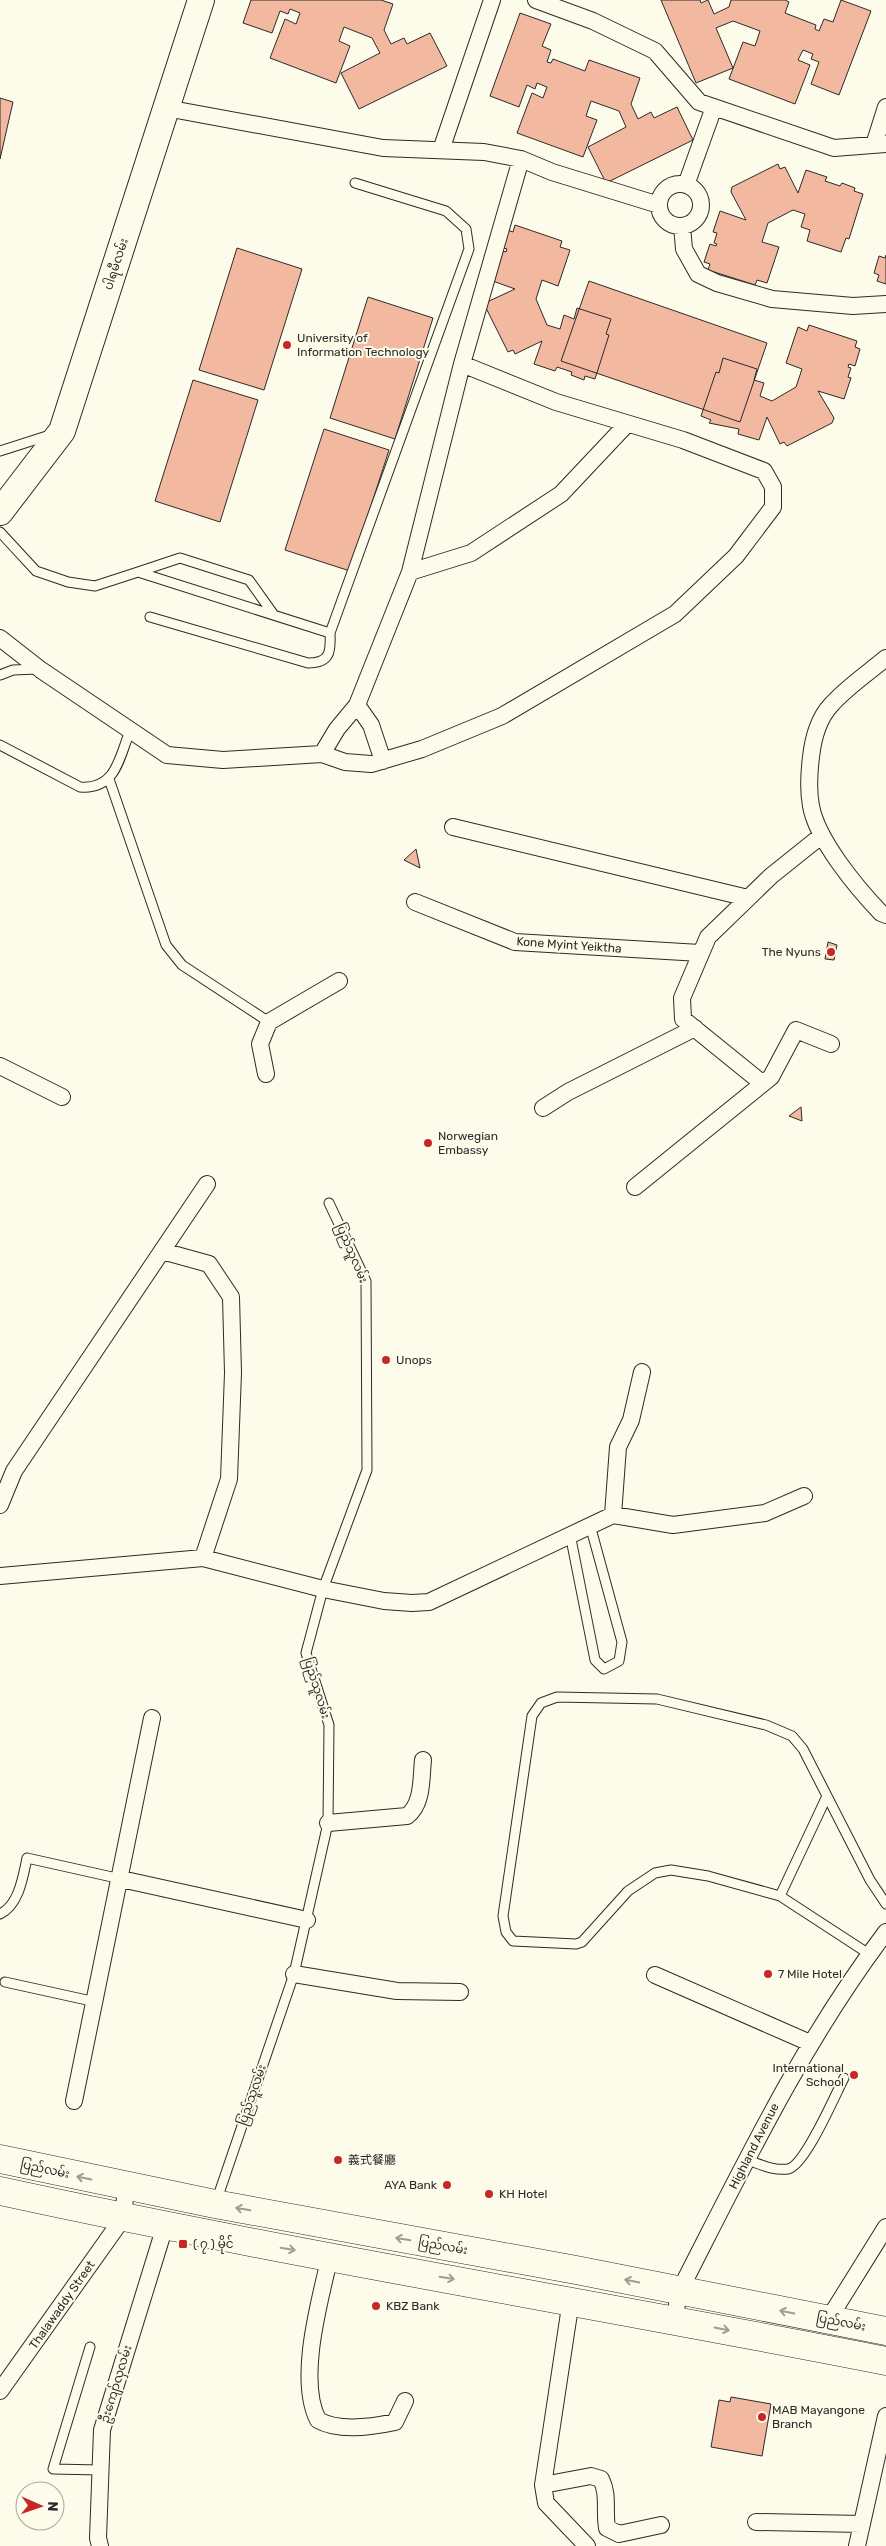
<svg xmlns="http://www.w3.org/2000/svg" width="886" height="2546" font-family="Rubik,'Noto Sans SC','Noto Sans Myanmar',sans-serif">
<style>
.building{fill:#f2b8a0;stroke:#2b2b2b}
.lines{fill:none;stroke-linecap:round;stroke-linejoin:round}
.service-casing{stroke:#2b2b2b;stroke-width:11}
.minor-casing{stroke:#2b2b2b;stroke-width:18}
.primary-casing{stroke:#2b2b2b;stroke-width:28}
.trunk-casing{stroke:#2b2b2b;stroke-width:29}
.service{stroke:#fdfbea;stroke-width:9}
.minor{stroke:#fdfbea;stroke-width:16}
.primary{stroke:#fdfbea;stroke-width:26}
.trunk{stroke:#fdfbea;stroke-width:28}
.oneway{stroke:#9e9d94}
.poi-dot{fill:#c62828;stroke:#fdfbea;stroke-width:2}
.labels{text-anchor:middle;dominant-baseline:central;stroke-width:4;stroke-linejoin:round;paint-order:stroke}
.street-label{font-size:12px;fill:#2b2b2b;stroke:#fdfbea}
.poi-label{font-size:12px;fill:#2b2b2b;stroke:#fdfbea;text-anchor:start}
</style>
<rect width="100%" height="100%" fill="#fdfbea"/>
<path class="building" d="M251 0H381L393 4 384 30 391 44 404 38 407 44 430 33 447 66 359 109 341 73 380 53 372 38 344 27 339 41 350 46 336 83 270 58 285 19 296 24 300 13 290 9 288 14 280 11 272 33 243 23Z
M661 0H700L701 3 708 0 714 14 729 7 731 0H785L789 2 785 13 816 25 815 29 819 31 824 19 833 22 841 0 871 11 839 95 811 84 819 62 811 59 813 54 803 50 798 60 810 65 795 104 729 79 743 42 755 46 760 31 733 21 716 28 733 68 696 83Z
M520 13 551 24 542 46 551 50 547 62 551 63 553 59 585 71 589 60 640 78 631 104 638 119 651 112 654 118 677 107 693 140 606 183 588 147 626 127 619 111 591 101 586 116 597 120 583 157 517 133 532 93 543 98 547 87 537 83 535 89 527 85 519 107 490 96Z
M0 98 13 102 0 159Z
M778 164 780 169 785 167 798 193 806 170 827 177 825 181 840 186 842 183 855 188 854 191 863 194 849 239 846 238 841 252 807 241 810 230 801 227 805 214 793 210 768 223 762 242 779 247 767 283 757 280 755 285 708 270 710 264 704 262 710 244 716 246 717 244 714 243 717 233 713 232 720 211 746 220 731 192 732 187Z
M515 225 562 241 560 247 570 250 558 286 542 280 536 299 547 325 560 329 564 315 574 319 577 308 611 319 606 334 609 335 595 379 585 376 584 380 571 375 572 372 557 367 555 371 534 364 542 341 515 354 513 350 508 352 485 306 487 302 515 289 490 280 503 251 506 252 507 249 501 247 507 230 513 232Z
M237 248 302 269 264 390 199 370Z
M886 255V284L877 281 879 275 874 273 879 256 885 258Z
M589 281 767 343 740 422 561 361Z
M368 297 433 318 395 439 330 418Z
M809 325 857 341 855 347 860 349 855 366 849 364 848 367 851 368 848 377 851 378 844 399 818 391 834 418 832 423 787 446 784 442 780 444 767 417 759 440 738 434 739 429 709 423 711 420 701 416 716 372 719 373 723 358 757 369 754 380 764 383 760 396 772 401 796 387 802 369 786 363 798 327 807 331Z
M193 380 258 400 220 522 155 501Z
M324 429 389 450 350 571 285 550Z
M416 849 420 868 404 860Z
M828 942 837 945 834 960 825 959Z
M801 1107 802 1121 789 1116Z
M731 2397 771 2404 762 2456 711 2447 719 2400 730 2402Z"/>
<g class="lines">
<g class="service-casing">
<path id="service" d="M0 451 50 435
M0 532 36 571 68 582 95 586 138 572 330 633 469 249 466 229 446 211 355 183
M138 572 180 558 249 580 274 615
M150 617 308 663C330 663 331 652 330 633
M0 675 13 670 38 669
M0 745 80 787C116 790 119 758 130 731
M109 779 166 945 182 965 269 1022
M570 1534 595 1660 604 1669 619 1661 622 1642 590 1525
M780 1896 827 1796
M0 1914C19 1905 23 1877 27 1858L121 1879
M869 1954 780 1896 708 1876 671 1870 655 1873 628 1891 582 1942 576 1944 513 1941 506 1932 503 1916 532 1716 541 1703 557 1697 657 1699 766 1725 792 1736 803 1749 870 1880 886 1904
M5 1982 96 2002
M747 2160C760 2164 773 2171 788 2169 805 2166 835 2095 844 2078
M216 2202 294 1974 328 1823 329 1725 306 1653 323 1589 367 1470 366 1281 329 1203
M90 2347 53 2469 100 2470"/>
</g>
<g class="minor-casing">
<path id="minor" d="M536 0 593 21 655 51 699 102 834 148 886 144
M166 108 383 148 484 152 521 159 552 172 659 205
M874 145 886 107
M441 150 492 0
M659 205a21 21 0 1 1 42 0a21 21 0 1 1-42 0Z
M686 185 714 107
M682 226 684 249 698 274 717 283 772 299 853 306 886 304
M410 572 471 553 561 494 627 424
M0 638 41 670 167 755 223 760 322 754 345 762 371 764 422 749 502 716 675 614 736 556 773 507V487L764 471 683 440 556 402 462 364
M886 658C868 673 847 687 831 705 819 718 813 739 811 757 809 773 808 790 811 806 817 840 857 888 881 913L886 915
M357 705 371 725 383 761
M322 754 337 729 357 705 410 572 462 364 521 159
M453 827 748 898
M415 902 515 942 700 953
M0 1066 62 1097
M266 1074 260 1044 269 1022 339 981
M762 1083 683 1019 682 998 708 937 771 876 821 836
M543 1108 568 1092 695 1028
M635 1187 771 1077 796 1030 831 1044
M162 1251 209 1264 231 1297 233 1373 229 1479 203 1558
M0 1505 14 1471 207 1184
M613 1515 618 1447 631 1420 642 1372
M0 1576 203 1558 323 1589 384 1601 412 1603 429 1602 613 1515 673 1525 765 1513 804 1496
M328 1823 407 1816C423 1804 421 1779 423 1760
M121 1879 307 1920
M294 1974 397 1991 460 1992
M655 1975 810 2043
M74 2101 152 1718
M330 2256C320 2300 297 2379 318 2420 339 2432 372 2427 395 2422L405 2401
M571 2300 543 2485 546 2503 587 2546
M674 2319 680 2290C743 2167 802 2043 886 1932
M828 2320 886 2227
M0 2391 123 2218 126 2187
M543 2485 591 2476 601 2479C609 2495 604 2509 607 2528L619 2534 661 2525
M756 2522 862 2524
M100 2546 98 2538 102 2430 165 2226
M857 2546 886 2416"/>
</g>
<g class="primary-casing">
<path id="primary" d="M0 512 62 431 201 0"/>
</g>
<g class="trunk-casing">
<path id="trunk" d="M0 2159 215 2204 576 2270 886 2331
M0 2191C294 2255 591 2303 886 2361"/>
</g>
<use href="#service" class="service"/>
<use href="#minor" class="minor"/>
<use href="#primary" class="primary"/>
<use href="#trunk" class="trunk"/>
</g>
<defs><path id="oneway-shaft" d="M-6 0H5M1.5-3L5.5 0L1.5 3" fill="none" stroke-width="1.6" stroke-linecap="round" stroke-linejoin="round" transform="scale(1.25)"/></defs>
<g class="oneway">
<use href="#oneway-shaft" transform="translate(84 2178) rotate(-168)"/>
<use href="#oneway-shaft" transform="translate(243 2209) rotate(-170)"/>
<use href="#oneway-shaft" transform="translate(403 2239) rotate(-170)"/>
<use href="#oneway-shaft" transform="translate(288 2249) rotate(10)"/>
<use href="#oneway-shaft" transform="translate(447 2278) rotate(10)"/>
<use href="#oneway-shaft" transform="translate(632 2281) rotate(-169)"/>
<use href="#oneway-shaft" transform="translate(787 2312) rotate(-169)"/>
<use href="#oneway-shaft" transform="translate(722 2329) rotate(11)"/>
</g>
<g class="poi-dot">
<circle cx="287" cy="345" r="5"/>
<circle cx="831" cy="952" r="5"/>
<circle cx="428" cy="1143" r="5"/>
<circle cx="386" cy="1360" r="5"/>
<circle cx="768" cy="1974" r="5"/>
<circle cx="854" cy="2075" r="5"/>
<circle cx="338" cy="2160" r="5"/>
<circle cx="447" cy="2185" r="5"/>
<circle cx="489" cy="2194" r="5"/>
<rect x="178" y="2239" width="10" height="10" rx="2.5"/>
<circle cx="376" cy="2306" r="5"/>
<circle cx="762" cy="2417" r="5"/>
</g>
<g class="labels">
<g class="street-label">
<text transform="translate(116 264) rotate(-72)">ပါရမီလမ်း</text>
<text transform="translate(569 945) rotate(4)">Kone Myint Yeiktha</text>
<text transform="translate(352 1253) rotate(67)">ပြည်သူလမ်း</text>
<text transform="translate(317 1688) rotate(73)">ပြည်သူလမ်း</text>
<text transform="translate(252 2095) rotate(-71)">ပြည်သူလမ်း</text>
<text transform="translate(754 2146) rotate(-63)">Highland Avenue</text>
<text transform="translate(45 2169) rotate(12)">ပြည်လမ်း</text>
<text transform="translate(443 2246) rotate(10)">ပြည်လမ်း</text>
<text transform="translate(62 2305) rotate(-55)">Thalawaddy Street</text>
<text transform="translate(841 2322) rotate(11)">ပြည်လမ်း</text>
<text transform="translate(116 2384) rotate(-73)">ဦးကျော်လှလမ်း</text>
</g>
<g class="poi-label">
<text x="297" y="338">University of<tspan x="297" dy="14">Information Technology</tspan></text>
<text x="821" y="952" text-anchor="end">The Nyuns</text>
<text x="438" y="1136">Norwegian<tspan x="438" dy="14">Embassy</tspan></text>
<text x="396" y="1360">Unops</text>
<text x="778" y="1974">7 Mile Hotel</text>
<text x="844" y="2068" text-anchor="end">International<tspan x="844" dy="14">School</tspan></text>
<text x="348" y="2160">義式餐廳</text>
<text x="437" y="2185" text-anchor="end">AYA Bank</text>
<text x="499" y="2194">KH Hotel</text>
<text x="193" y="2244">( ၇ ) မိုင်</text>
<text x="386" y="2306">KBZ Bank</text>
<text x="772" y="2410">MAB Mayangone<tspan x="772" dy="14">Branch</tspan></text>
</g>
</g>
<g transform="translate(40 2506) rotate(92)"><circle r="24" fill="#fdfbea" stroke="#a9a89e"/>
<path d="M0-4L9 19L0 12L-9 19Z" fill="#c62828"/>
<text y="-8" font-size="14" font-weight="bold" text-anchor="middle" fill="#2b2b2b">N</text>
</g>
</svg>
